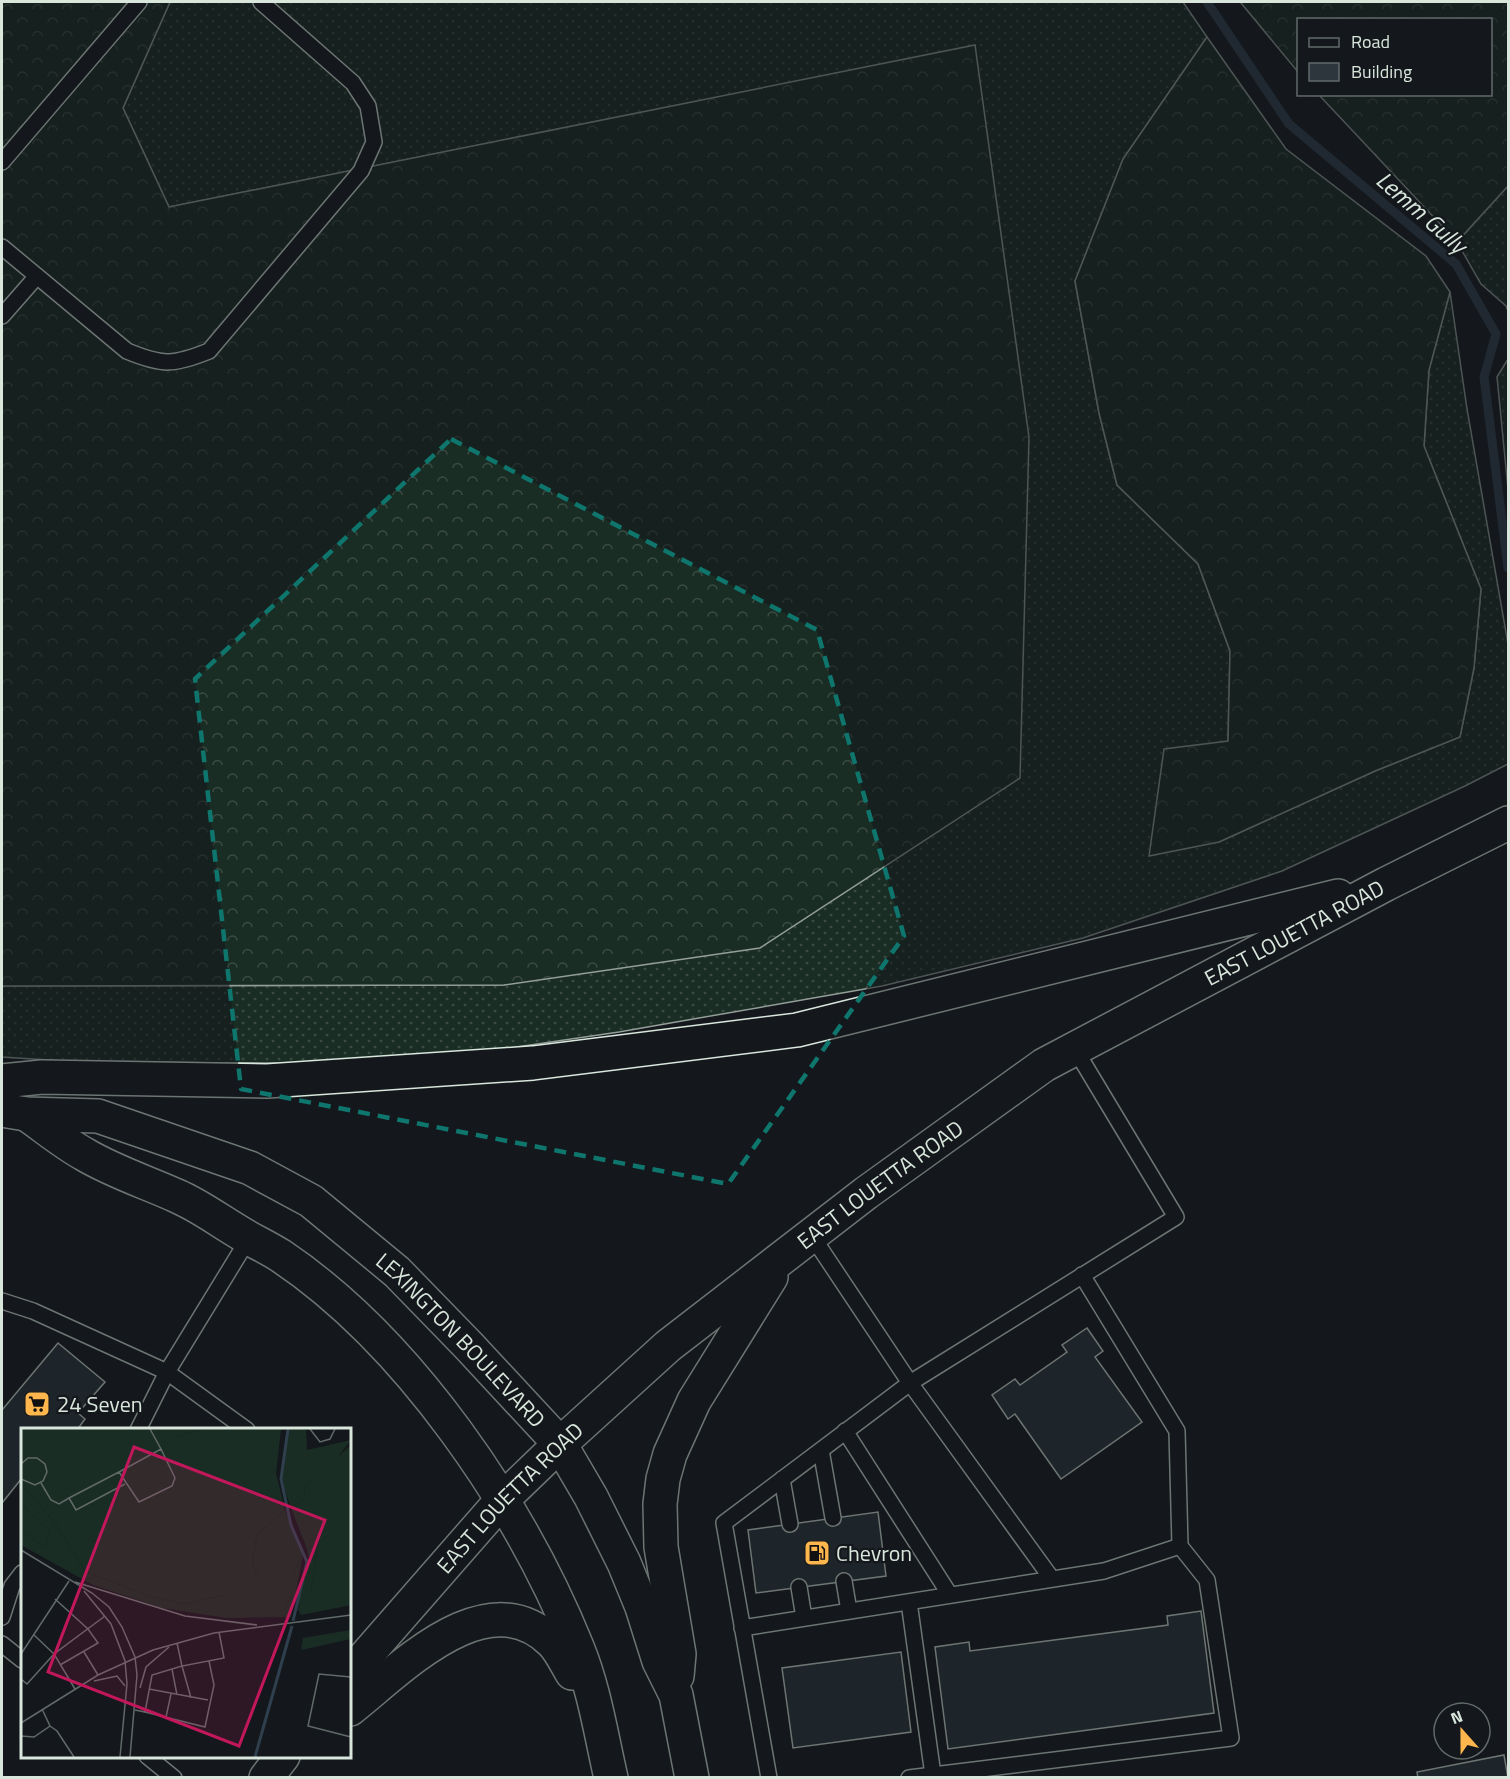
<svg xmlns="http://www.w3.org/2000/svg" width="1510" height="1779" font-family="'Titillium Web',sans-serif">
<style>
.grass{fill:url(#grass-dots);stroke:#939e99;stroke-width:1.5}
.forest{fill:url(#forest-crowns);stroke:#939e99;stroke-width:1.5}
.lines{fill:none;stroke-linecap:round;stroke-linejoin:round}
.stream{stroke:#2f3f4d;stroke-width:9}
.building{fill:#2c363c;stroke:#d8e6dc;stroke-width:1.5}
.lane-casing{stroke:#d8e6dc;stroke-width:18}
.secondary-casing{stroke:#d8e6dc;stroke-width:36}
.lane{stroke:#14181c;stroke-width:15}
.secondary{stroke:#14181c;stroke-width:33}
.marked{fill:none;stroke:#0f766e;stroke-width:4.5;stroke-dasharray:12 8;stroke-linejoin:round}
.labels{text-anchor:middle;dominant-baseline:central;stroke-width:4.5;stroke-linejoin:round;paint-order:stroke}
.street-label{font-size:22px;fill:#d8e6dc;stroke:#14181c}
.poi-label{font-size:22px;fill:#d8e6dc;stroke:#14181c;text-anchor:start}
.water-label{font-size:24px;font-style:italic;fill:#d8e6dc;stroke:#14181c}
.inset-river{fill:none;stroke:#2f3f4d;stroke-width:3}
.inset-road{fill:none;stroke:#626a69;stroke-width:1.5}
.view{fill:#c2185b;fill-opacity:0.15;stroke:#c2185b;stroke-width:3}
.inset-edge{fill:none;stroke:#d8e6dc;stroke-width:3}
</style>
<defs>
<pattern id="grass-dots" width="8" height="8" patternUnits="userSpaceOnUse" patternTransform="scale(1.5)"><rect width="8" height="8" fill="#1a2d24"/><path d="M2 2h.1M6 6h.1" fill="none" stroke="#3b4b43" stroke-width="1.8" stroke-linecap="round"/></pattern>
<pattern id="forest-crowns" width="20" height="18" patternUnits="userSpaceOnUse" patternTransform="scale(1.5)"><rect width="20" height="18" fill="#1a2d24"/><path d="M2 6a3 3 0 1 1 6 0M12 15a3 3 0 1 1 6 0" fill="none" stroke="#3b4b43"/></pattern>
</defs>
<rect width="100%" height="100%" fill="#14181c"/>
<path class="grass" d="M170 2H1183L1207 37 1123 159 1075 281 1099 413 1117 485 1198 564 1230 651 1228 741 1219 842 1375 771 1460 737 1474 668 1481 589 1424 446 1429 370 1450 292 1467 409 1508 644V764L1465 786 1282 871 1083 938 882 986 619 1032 399 1064 79 1062 2 1057V986L504 985 975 46 169 207 123 108Z
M1508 186V311L1506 306 1481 284 1457 242Z
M1508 359V489L1497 377Z"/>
<path class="forest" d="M2 2H170L123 108 169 207 975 45 1029 437 1020 778 760 948 504 985 2 986Z
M1242 2H1508V186L1457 242 1319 95 1490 94V20H1298V72L1241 3Z
M1207 37 1286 149 1426 256 1450 292 1429 370 1424 446 1481 589 1474 668 1460 737 1375 771 1219 842 1149 856 1164 749 1228 741 1230 651 1198 564 1117 485 1099 413 1075 281 1123 159Z"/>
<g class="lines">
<path class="stream" d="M1207 2 1289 124 1456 264 1496 334 1484 377 1508 568"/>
</g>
<path class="building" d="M1087 1328 1103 1351 1095 1357 1142 1422 1061 1479 1015 1414 1008 1419 992 1395 1015 1379 1020 1385 1067 1352 1062 1345Z
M58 1343 105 1382 78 1413 85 1419 77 1430H22V1478L2 1503V1410Z
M878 1512 886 1576 756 1593 748 1530Z
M1201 1611 1214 1713 948 1749 935 1647 969 1642 970 1651 1168 1625 1167 1616Z
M901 1652 911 1732 793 1748 782 1668Z
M1504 1755 1508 1778H1418L1417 1772Z"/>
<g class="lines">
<g class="lane-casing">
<path id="lane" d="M2 162 139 2
M2 247 127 351C163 366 174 365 209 351L361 171 374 142 368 106 353 83 261 2
M2 316 37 276
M2 1301 33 1311 167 1372 247 1430
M138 1430 167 1372 249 1238
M845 1431 950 1595
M821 1450 833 1518
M782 1479 790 1524
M1052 1579 910 1383 1176 1217 1075 1049
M844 1581 849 1611
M799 1587 804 1618
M909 1602 933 1775
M2 1617 12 1586 22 1573
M742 1628 1104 1571 1180 1546
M2 1644 22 1660
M147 1756 174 1778
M769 1778 724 1523 910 1383 812 1236
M909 1778 1231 1738 1207 1580 1180 1546 1177 1431 1082 1275"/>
</g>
<g class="secondary-casing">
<g id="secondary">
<path d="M2 1081 42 1077 267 1081 533 1063 797 1030 1338 896"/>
<path id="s1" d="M2 1110 26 1114 98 1116 250 1168 311 1201 397 1272 468 1345 560 1444 591 1497 624 1563 642 1607 659 1661 676 1695 692 1778"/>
<path d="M26 1114C45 1127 64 1143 84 1154 112 1171 146 1182 177 1196 198 1205 217 1219 237 1231 251 1240 267 1247 281 1256 409 1342 520 1506 577 1647 594 1688 601 1734 611 1778"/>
<path id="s2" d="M350 1674 502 1500 560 1444 668 1346 866 1193 1044 1065 1386 884 1508 823"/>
<path d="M677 1676 679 1654 661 1547 660 1504 663 1479 670 1454 694 1401 771 1277"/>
<path d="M350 1709C401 1669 486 1578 552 1642 560 1650 566 1663 572 1673"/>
<path d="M266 1778 283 1756"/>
</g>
</g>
<use href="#lane" class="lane"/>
<use href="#secondary" class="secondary"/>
</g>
<path d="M0 0H1510V1779H0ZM451 439 817 630 904 936 728 1184 241 1089 195 679Z" fill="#14181c" fill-opacity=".55" fill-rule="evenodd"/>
<path class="marked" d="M451 439 817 630 904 936 728 1184 241 1089 195 679Z"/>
<defs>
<g id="supermarket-square" transform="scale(1.35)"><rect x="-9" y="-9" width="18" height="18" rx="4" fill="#ffb74d" stroke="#14181c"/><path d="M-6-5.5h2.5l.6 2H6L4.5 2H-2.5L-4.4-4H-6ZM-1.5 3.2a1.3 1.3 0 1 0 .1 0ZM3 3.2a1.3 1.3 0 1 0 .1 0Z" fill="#111"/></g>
<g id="fuel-square" transform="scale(1.35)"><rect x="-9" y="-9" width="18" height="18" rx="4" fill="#ffb74d" stroke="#14181c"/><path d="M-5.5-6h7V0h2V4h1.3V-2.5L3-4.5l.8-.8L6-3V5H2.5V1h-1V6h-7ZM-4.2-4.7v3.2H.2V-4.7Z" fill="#111"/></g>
</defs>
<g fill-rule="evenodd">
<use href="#supermarket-square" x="37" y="1404"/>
<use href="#fuel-square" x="817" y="1553"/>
</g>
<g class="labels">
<g class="street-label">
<text stroke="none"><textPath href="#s2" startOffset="1210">EAST LOUETTA ROAD</textPath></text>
<text stroke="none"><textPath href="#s2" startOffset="724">EAST LOUETTA ROAD</textPath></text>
<text stroke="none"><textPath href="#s1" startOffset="531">LEXINGTON BOULEVARD</textPath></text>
<text stroke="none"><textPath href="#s2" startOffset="238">EAST LOUETTA ROAD</textPath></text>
</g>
<g class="poi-label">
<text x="57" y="1404">24 Seven</text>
<text x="836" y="1553">Chevron</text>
</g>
<g class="water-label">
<text transform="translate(1422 212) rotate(41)">Lemm Gully</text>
</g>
</g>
<g transform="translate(21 1428)">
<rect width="330" height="330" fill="#14181c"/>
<path d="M182 1H260L255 45 264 82 236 107 231 135 237 149V161L233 173 217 183H262L272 166V145L282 127 270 189 205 190 141 180 72 157 0 117V102L24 119 29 104 0 76V56L34 95 65 144 129 168 163 176 204 167 124 53 123 39 153 9ZM267 1H285L286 22 330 12 312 35 283 59 284 70 270 80 260 50ZM297 115 290 165 330 172V177L280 187 277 182 279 159 289 135 286 121Z" fill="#1a2d24"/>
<path d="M0 1H182L153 9 124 39 125 53 234 72 222 124 204 167 163 176 129 168 65 144 34 95 0 56ZM330 17V172L302 178 291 171 290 165 297 115 286 121 270 80 284 70 283 59ZM0 76 29 104 24 119 0 102ZM264 82 282 127 272 145V166L262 183H217L224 171 233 172 237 161V149L231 135 236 107ZM330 202V211L280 222 282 210Z" fill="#1a2d24"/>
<path class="inset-river" d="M267 1 260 51 270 97 286 134 272 193M234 329 271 198"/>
<path class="inset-road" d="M129 1 140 21M289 1 299 14 309 11 314 1M0 36 7 30H16L24 36 26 44 22 53 14 57 0 51M20 55 30 72 38 76 48 70 98 44 140 21 154 50 151 58 118 74 98 44M48 70 55 82 104 56M0 122 71 165 88 179 101 199 114 229 116 247 109 329M54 154 164 188 236 197M63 163 90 196 104 233 106 256 99 329M34 171 67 201 77 215 39 237M63 224 77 247M0 226 48 153M151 241 156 267M330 249 298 246 287 298 330 309M0 251 6 256 33 226 13 207M73 253 96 248 104 258M119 260 125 239 148 219M54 261 33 226 84 188M128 261 187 272M170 270 161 238 203 230 198 204M114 282 124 284 131 247 161 238 156 215M124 284 184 299 193 257 188 233M145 289 150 266M0 295 77 247 132 222 193 205 330 187M29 298 36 303 53 329M0 308 13 309 29 298 21 281"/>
<path class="view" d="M113 19 304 92 218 318 27 244Z"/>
<rect width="330" height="330" class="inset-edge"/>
</g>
<rect width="1510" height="1779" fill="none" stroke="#d8e6dc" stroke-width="6"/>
<rect x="1297" y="18" width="195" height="78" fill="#14181c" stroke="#626a69" stroke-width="1.5"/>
<rect x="1309" y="38" width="30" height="9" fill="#14181c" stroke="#626a69" stroke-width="1.5"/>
<text x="1351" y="48" font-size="18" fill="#d8e6dc">Road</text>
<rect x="1309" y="63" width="30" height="18" fill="#2c363c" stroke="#626a69" stroke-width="1.5"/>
<text x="1351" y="78" font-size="18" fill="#d8e6dc">Building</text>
<g transform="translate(1462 1731) rotate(339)"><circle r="28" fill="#14181c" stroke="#626a69" stroke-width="1.5"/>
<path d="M0-4.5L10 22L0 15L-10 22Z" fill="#ffb74d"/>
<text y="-9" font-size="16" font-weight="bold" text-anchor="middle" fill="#d8e6dc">N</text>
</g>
</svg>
